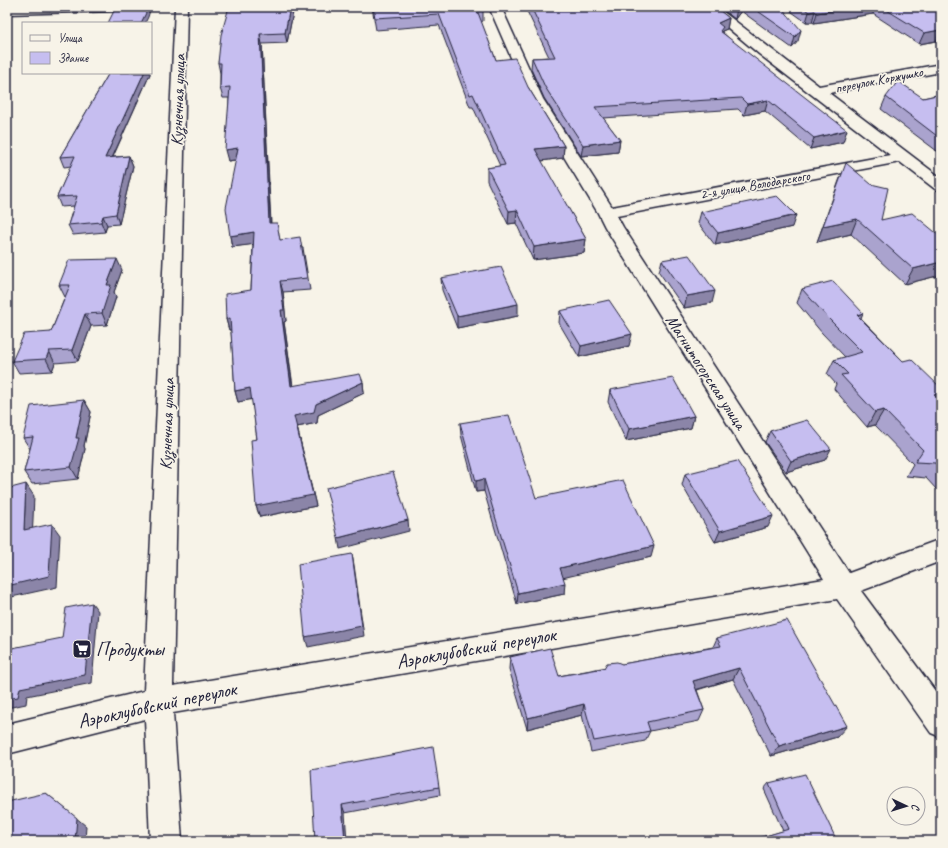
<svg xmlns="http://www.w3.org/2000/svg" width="948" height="848" font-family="Caveat,sans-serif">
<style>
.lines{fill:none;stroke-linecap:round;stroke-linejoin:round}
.minor-casing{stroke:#22223b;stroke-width:3}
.minor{fill:#f7f3e8;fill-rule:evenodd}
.wall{fill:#aaa3ce;stroke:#22223b}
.shaded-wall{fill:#8b85a8;stroke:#22223b}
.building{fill:#c6bef0;stroke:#22223b}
.labels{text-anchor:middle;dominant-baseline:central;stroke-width:3.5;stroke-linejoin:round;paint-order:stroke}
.far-street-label{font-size:14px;fill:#22223b;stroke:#f7f3e8}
.street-label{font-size:17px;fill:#22223b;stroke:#f7f3e8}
.near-street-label{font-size:20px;fill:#22223b;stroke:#f7f3e8}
.near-poi-label{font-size:20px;fill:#22223b;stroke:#f7f3e8;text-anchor:start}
</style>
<rect width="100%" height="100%" fill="#f7f3e8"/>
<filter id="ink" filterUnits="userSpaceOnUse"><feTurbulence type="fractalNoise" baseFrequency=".025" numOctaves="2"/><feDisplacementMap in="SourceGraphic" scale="8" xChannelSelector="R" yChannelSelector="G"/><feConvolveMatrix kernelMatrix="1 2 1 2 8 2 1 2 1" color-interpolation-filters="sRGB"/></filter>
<g filter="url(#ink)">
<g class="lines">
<g class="minor-casing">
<path id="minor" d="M7 7H123L121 10 117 11 7 14Z
M175 7H187L173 686 824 579 605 227 598 213 529 99 489 7H501L543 99 612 207 890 155 759 54 703 7H717L819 86 941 64V72L829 93 941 178V191L935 189 900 162 617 216 623 227 849 573 941 539V561L861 591 941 699V737L931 733 837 599 173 713 182 841H150L145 719 7 754V724L144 691Z"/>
</g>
<use href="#minor" class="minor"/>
</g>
<path class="wall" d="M229 7H294L287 43 262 44 271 223 280 240 303 248 310 290 283 292 286 321 284 322 293 386 363 382 364 393 318 415 317 423 297 427 316 506 260 517 256 506 257 439 252 399 238 402 235 391 231 330H229L226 319 251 290 253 244 232 247 230 236 236 160 228 161 229 98H223L220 88V73L218 63Z
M372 7H482L483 10V21L481 22 496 60 528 87 564 146 563 158 541 161 586 239 584 253 533 260 516 223 508 224 487 181V168L500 166 473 107H470L439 25 376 30Z
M525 7H715L729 18 727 29 722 31V32L843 142 810 149 765 111 744 115 738 109 603 118 620 140 618 152 581 156 544 98 531 69 532 58 549 57Z
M719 7H781L798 41 792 48 741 11 735 19Z
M785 7H941V43H939L936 41 919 44 873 14 814 23 812 22H806Z
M109 73H150V74L113 157 129 156 133 166 119 224 107 225 105 232 73 235 68 225 74 206 61 207 57 197 71 166 64 167 60 157Z
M941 94V154L881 109 886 97 923 98Z
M840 178 881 220 941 237V275L905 284 851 234 817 242Z
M701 212 792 227 715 245 698 223Z
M662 260 712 303 684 308 659 272Z
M122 270 114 292 116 297 107 325 91 326 78 361 55 363 52 371 19 373 12 361 51 332 65 297 59 285Z
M441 278 518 316 457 328 442 290Z
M802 289 861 318 903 361 941 388V397L939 399 941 401V489L937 490 926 478 906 476 913 464 875 425 867 427 834 389 836 384 827 374 834 360 845 357 822 333 797 303Z
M560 311 629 346 579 357 559 323Z
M610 390 694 416 691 428 626 441 608 402Z
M84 400 91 412 84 446 85 449 78 479 32 484 24 472 30 449 23 438Z
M460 423 536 498 651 557 563 577 564 594 517 604 484 491 476 492 461 435Z
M770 431 825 460 786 472 765 442Z
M685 474 768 527 715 542 682 485Z
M717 638 837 737 771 756 733 679 697 690 704 710 699 721 650 731 645 741 591 752 582 715 527 729 509 669 510 657 559 676 713 647Z
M311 770 439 787 440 795 345 813Z
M769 783 837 841H751L752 840 783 831 764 789Z"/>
<path class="shaded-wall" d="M148 7H151L148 17 145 23H141Z
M290 7H294L287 43 285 33Z
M738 7H741V11L735 19 737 8Z
M857 7H876L873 14 814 23 817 13Z
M815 11 812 22H806L809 12Z
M729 18 727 29 722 31 720 37 718 23Z
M801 30 798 41 792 48 795 37Z
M940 30 936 41 919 44 924 33Z
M260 34 262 44 271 234 269 223Z
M144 73H150V74L108 167 105 158Z
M768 100 765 111 744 115 747 104Z
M847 130 843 142 810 149 814 138Z
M620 140 618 152 581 156 583 145Z
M564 146 563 158 534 162 535 149Z
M238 148 241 159 228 161 225 150Z
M129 156 133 166 119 224 116 214Z
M517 210 516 223 508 224 509 211Z
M796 215 792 227 715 245 718 233Z
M103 216 107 225 105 232 101 222Z
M857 219 851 234 817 242 823 226Z
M254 232 257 244 232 247 230 236Z
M586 239 584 253 533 260 534 247Z
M117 259 122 270 114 292 116 297 107 325 102 313 107 285Z
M941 262V275L905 284 913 269Z
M280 281 283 292 286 321 284 322 294 397 291 386 281 310Z
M715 291 712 303 684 308 687 296Z
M518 304V316L457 328V316Z
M863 313 857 328V315Z
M85 314 91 326 78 361 72 350Z
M230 318 233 329 229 330 226 319Z
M632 334 629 346 579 357 581 346Z
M49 351 55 363 52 371 46 359Z
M363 382 364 393 318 415 317 423 297 427 316 506 260 517 256 506 294 416 316 404Z
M250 388 254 399 238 402 235 391Z
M941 392V397L935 406 934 395Z
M84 400 91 412 84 446 85 449 78 479 71 467 76 438Z
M884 410 875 425 867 427 875 412Z
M694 416 691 428 626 441 629 429Z
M831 449 825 460 786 472 791 461Z
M484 479V491L476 492V481Z
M26 484 34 496 32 542 24 530Z
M941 485V489L937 490Z
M773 516 768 527 715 542 720 531Z
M408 520 409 531 340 549 338 538Z
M52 524 60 535 57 587 7 598V586Z
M654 546 651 557 558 579 560 568Z
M352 554 354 565 364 636 308 647 305 637Z
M565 583 564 594 517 604 518 593Z
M92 603 98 611 92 683 27 696 26 704 7 708V699L20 688Z
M739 668 733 679 688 692 693 681Z
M584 704 582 715 527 729 528 718Z
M847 726 837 737 771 756 779 746Z
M46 793 86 826 85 841H75Z
M342 805 345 813 347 841H345Z"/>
<path class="building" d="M116 7H148L147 11 141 23H108Z
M229 7H290L285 33 260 34 269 223H277L280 240 300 237 307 278 280 281 284 310H281L291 386 360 374 363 382 316 404 314 412 294 416 313 495 256 506 251 440 257 439 250 388 235 391 230 318 226 319 225 294 251 290 254 232 230 236 226 208 238 148 225 150 230 87 220 88 221 63H218L221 35Z
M373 7H482L483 10H477L496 60 515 58 528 87 564 146 535 149 586 239 534 247 517 210 509 211 487 168 505 165 473 94 470 95 439 14 375 18Z
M531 7H715L729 18 718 23 723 27 720 31 847 130 814 138 768 100 747 104 741 98 595 107 620 140 583 145 545 87 532 58 555 57Z
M752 7H781L801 30 795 37Z
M802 7H857L817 13 815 11 809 12Z
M882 7H941V31L940 30 924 33Z
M109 73H144L105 158 129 156 116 214 103 216 101 222 68 225 77 196 57 197 75 156 60 157Z
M898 81 923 98 941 94V139L886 97Z
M846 163 871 184 888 188 881 220 912 213 941 237V262L913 269 857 219 823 226Z
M777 196 796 215 718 233 701 212Z
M689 255 715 291 687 296 662 260Z
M117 259 107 285H111L102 313 85 314 72 350 49 351 46 359 12 361 24 334 51 332 70 285H59L69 260Z
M501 267 518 304 457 316 441 278Z
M833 281 863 313 857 315 903 361 911 359 941 388V392L934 395 941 401V469L935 463 915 462 923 450 884 410 875 412 841 375 848 374 834 360 862 352 828 318 802 289Z
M609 300 632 334 581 346 560 311Z
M673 378 694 416 629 429 610 390Z
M84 400 76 438H79L71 467 24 472 33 437 23 438 31 406Z
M509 415 536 498 623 480 654 546 560 568 565 583 518 593 484 479 476 481 460 423Z
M807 420 831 449 791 461 770 431Z
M737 461 773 516 720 531 685 474Z
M393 472 408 520 338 538 326 488Z
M26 484 24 530 52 524 49 576 7 586V489Z
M352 554 362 626 305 637 298 564Z
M92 603 85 675 20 688 18 697 7 699V649L62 638 66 608Z
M787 620 847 726 779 746 739 668 693 681 704 710 647 722 650 731 594 741 584 704 528 718 510 657 550 648 559 676 604 668 607 663 617 662 622 664 721 646 717 638Z
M433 747 439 787 342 805 345 841H315L311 770Z
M805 774 837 841H752V840L789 829 769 783Z
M46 793 77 818 75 841H7V802Z
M933 838 934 841H924Z"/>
</g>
<defs>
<g id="supermarket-square" transform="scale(1)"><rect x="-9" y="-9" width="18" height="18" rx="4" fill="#22223b" stroke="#f7f3e8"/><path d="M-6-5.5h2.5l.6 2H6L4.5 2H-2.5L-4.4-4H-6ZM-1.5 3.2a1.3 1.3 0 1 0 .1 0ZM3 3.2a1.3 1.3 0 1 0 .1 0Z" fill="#fff"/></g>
</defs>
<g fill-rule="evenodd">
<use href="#supermarket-square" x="82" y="649"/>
</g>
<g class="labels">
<g class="far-street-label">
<text transform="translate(879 80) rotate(-11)">переулок Коржушко</text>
<text transform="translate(755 185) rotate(-10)">2-я улица Володарского</text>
</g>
<g class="street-label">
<text transform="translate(178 100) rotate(-88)">Кузнечная улица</text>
<text transform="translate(706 372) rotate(57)">Магнитогорская улица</text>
<text transform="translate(167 424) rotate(-88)">Кузнечная улица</text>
</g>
<g class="near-street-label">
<text transform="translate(476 648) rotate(-10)">Аэроклубовский переулок</text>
<text transform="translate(157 705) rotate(-12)">Аэроклубовский переулок</text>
</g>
<g class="near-poi-label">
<text x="96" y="649">Продукты</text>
</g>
</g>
<rect width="948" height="848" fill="none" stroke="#f7f3e8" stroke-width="24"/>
<rect x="12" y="12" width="924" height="824" fill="none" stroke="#22223b" stroke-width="1.5" filter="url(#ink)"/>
<rect x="22" y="22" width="130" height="52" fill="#f7f3e8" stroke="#a29fa3"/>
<rect x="30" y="35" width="20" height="6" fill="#f7f3e8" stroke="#a29fa3"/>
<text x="58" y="42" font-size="12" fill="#22223b">Улица</text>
<rect x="30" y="52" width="20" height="12" fill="#c6bef0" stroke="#a29fa3"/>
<text x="58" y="62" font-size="12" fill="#22223b">Здание</text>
<g transform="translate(906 806) rotate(94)"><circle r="19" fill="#f7f3e8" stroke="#a29fa3"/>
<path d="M0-3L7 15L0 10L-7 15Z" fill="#22223b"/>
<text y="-6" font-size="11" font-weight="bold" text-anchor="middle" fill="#22223b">С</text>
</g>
</svg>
